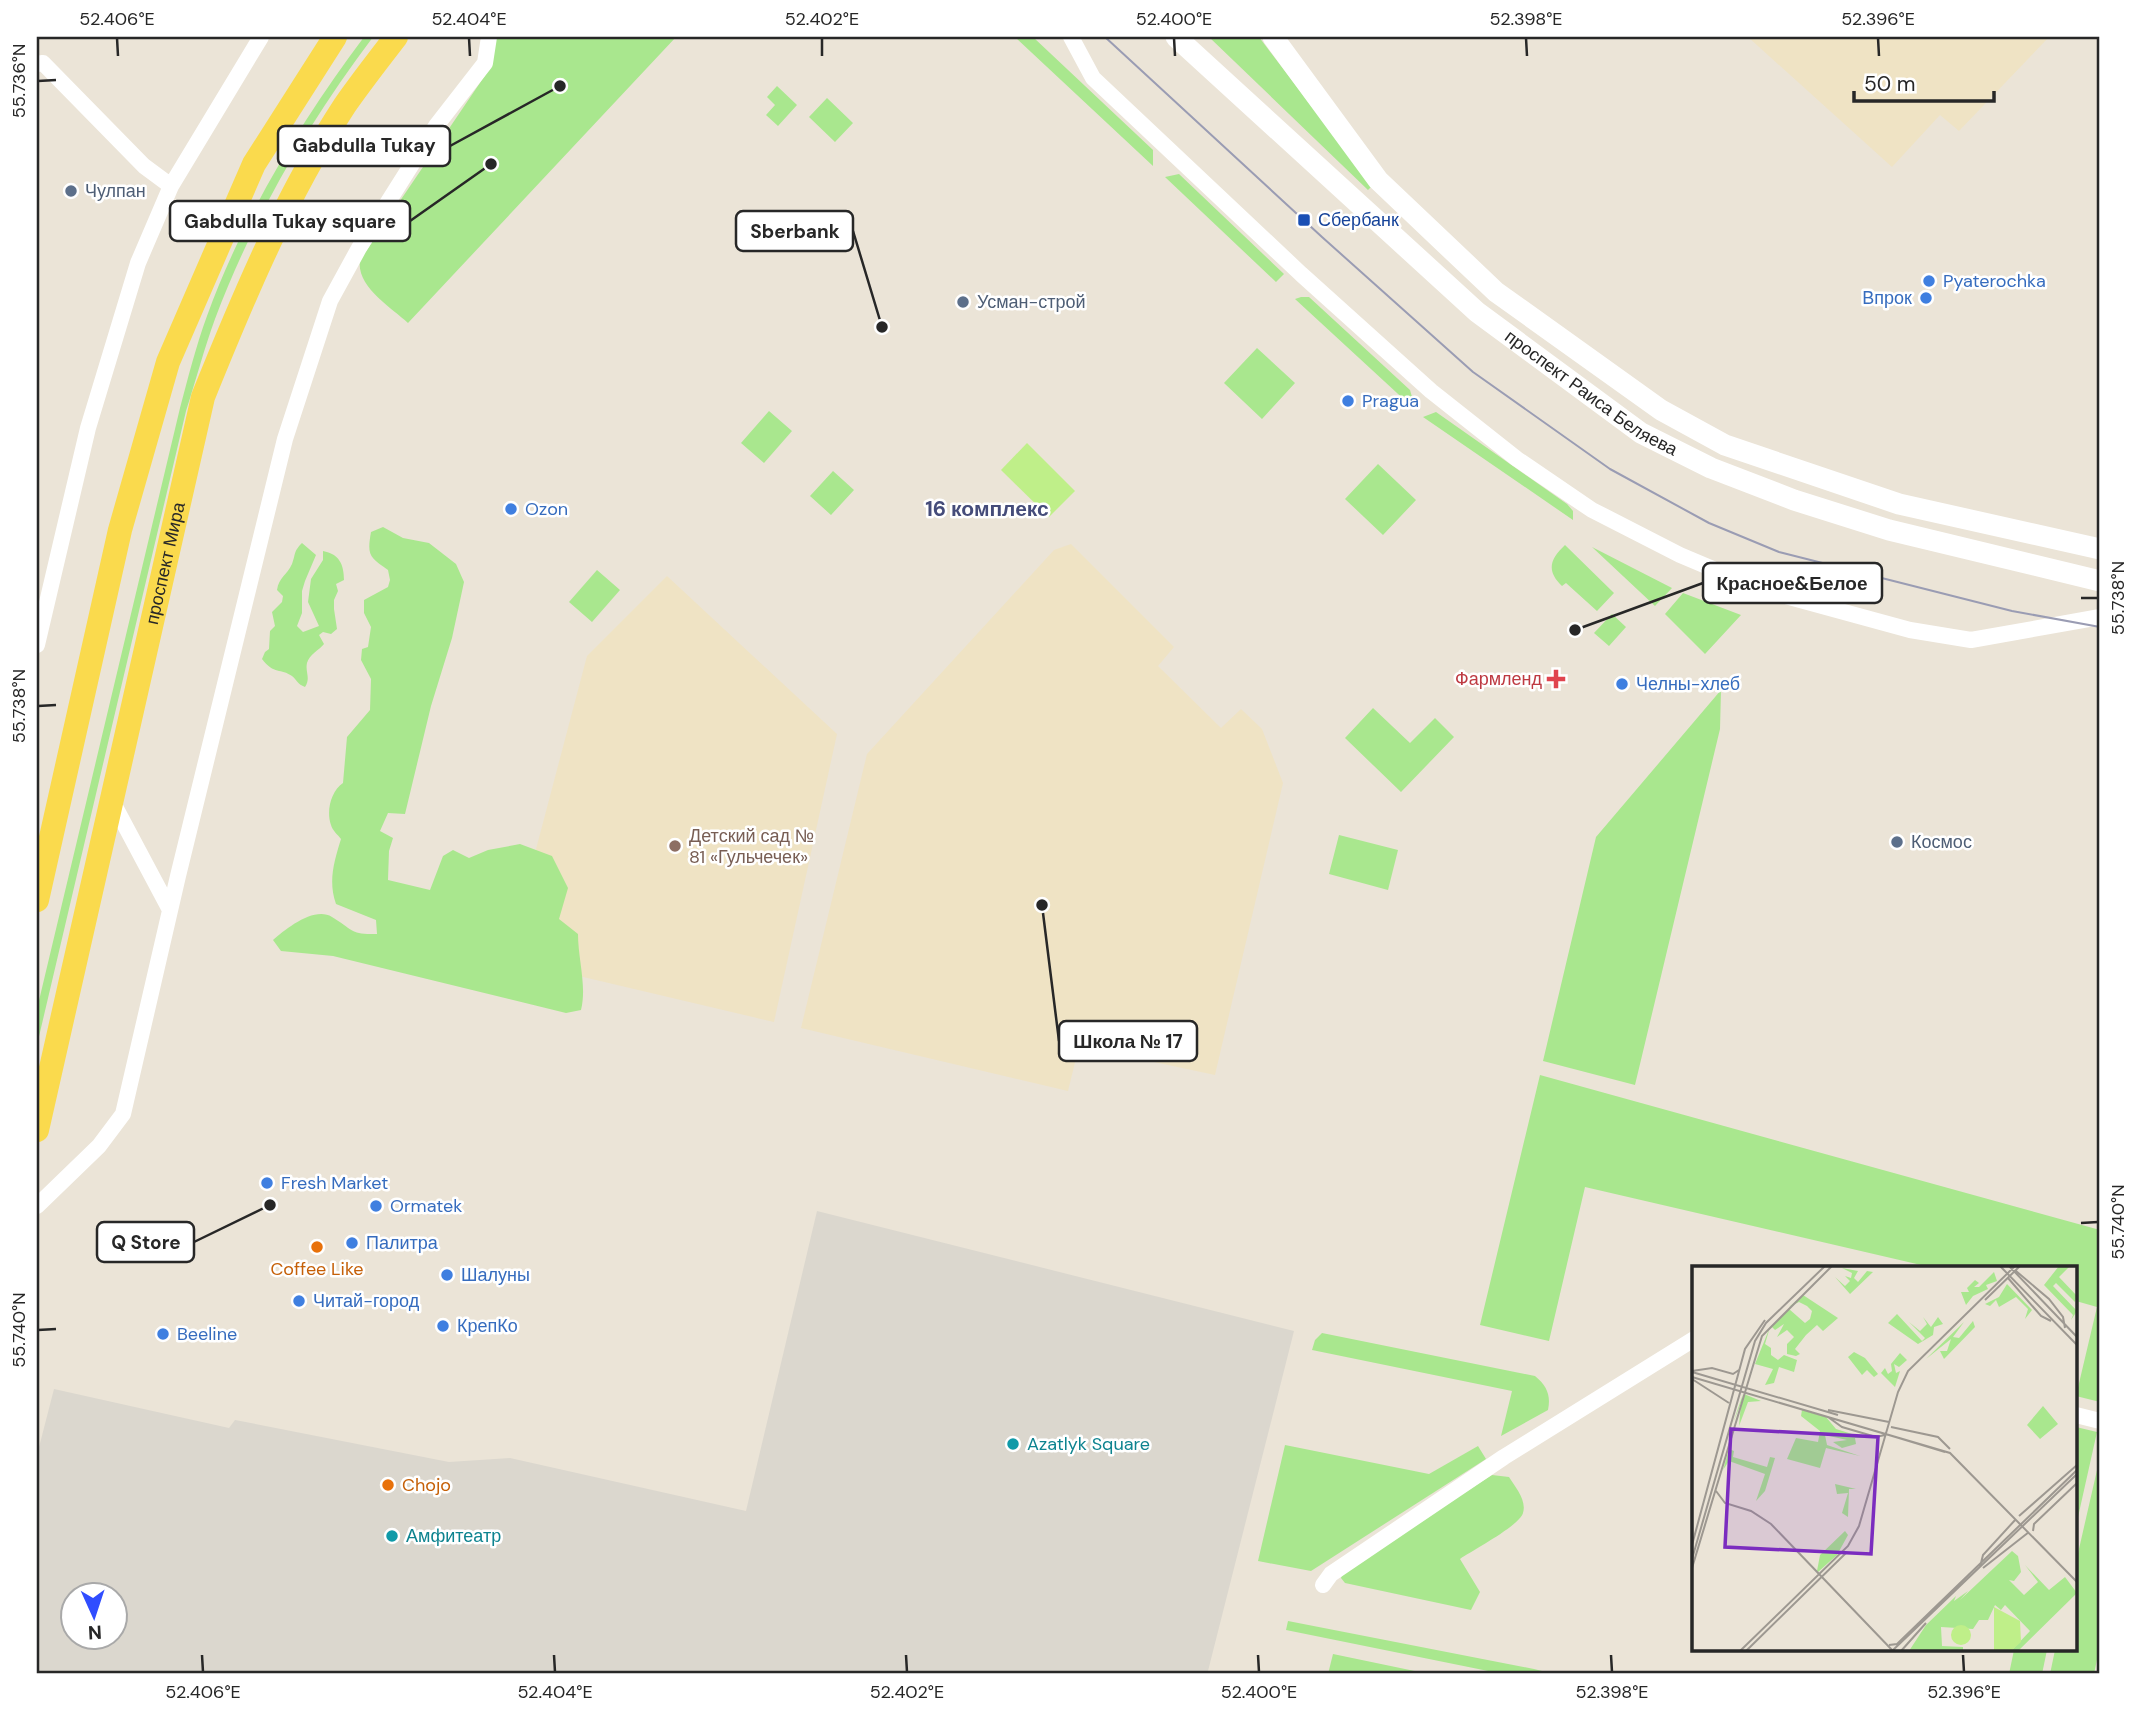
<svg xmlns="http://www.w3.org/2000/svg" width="2137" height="1711" font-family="'DM Sans',sans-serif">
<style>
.education{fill:#efe3c4}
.green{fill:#a9e78e}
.pitch{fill:#bfef89}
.plaza{fill:#dbd7ce;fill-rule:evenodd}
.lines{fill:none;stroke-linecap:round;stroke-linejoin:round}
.street{stroke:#fff;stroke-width:16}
.secondary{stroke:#fff;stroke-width:21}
.primary{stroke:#fada4d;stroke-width:24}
.tram{stroke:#9a9cb3;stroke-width:2}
.ticks{fill:none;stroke:#272727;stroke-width:2.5}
.service-dot{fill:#5c6f8a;stroke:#fff;stroke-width:2.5}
.transit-dot{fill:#1a4fb4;stroke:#fff;stroke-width:2.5}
.shop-dot{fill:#3f7fe0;stroke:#fff;stroke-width:2.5}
.health-dot{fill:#e0444e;stroke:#fff;stroke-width:2.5}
.education-dot{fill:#8d6e63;stroke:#fff;stroke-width:2.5}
.food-dot{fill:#e8710a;stroke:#fff;stroke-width:2.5}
.culture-dot{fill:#0f9aa8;stroke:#fff;stroke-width:2.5}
.labels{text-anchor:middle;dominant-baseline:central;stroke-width:5;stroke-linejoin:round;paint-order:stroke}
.service-label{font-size:18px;fill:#4e5e75;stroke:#fff;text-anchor:start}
.transit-label{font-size:18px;fill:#164399;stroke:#fff;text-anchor:start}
.shop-label{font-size:18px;fill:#366cbe;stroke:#fff;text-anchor:start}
.street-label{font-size:18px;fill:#272727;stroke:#fff}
.health-label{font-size:18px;fill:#be3a42;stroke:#fff;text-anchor:end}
.education-label{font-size:18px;fill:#785e54;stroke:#fff;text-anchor:start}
.food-label{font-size:18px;fill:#c56008;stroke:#fff}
.culture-label{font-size:18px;fill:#0d838f;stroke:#fff;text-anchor:start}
.quarter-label{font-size:21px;font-weight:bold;fill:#454c7a;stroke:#fff}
.inset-road{fill:none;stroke:#9d9891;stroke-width:2}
.view{fill:#7b2cbf;fill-opacity:0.15;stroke:#7b2cbf;stroke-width:3.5}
.inset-edge{fill:none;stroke:#272727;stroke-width:3.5}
.leader{fill:none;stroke:#272727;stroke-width:2.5}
.callout-dot{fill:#272727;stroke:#fff;stroke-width:2.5}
.callout{fill:#fff;stroke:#272727;stroke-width:2.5}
.callout-label{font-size:19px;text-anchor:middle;font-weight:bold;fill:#272727}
.neatline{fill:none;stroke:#272727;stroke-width:2.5}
.ticks-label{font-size:18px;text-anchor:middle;fill:#272727}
</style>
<rect width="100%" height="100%" fill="#ebe4d7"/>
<path class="education" d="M1748 37H2049L1959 131 1940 115 1892 167Z
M1071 544 1174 647 1158 666 1221 728 1241 709 1262 729 1283 783 1215 1075 1079 1046 1068 1091 801 1028 867 754 1054 550Z
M667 576 837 734 774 1022 507 959 587 656Z"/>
<path class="green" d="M364 37H373C308 123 253 218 215 319 204 349 196 380 186 411L37 1045V1009L180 408C188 378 196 346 207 316 242 219 302 119 364 37Z
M495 37H676L408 323C391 307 356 287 360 260L490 68Z
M1015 37H1033L1153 150V166Z
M1209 37H1259L1372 186 1368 190Z
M777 86 797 105 778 126 766 115 775 105 767 97Z
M827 98 853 123 835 142 809 117Z
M1179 174 1284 274 1276 282 1165 177Z
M1301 297H1309L1410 390 1412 397 1410 405 1295 299Z
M1257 348 1295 383 1262 419 1224 383Z
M769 411 792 431 764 463 741 443Z
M1436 412 1567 504 1573 511V520L1423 417Z
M1378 464 1416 500 1383 535 1345 499Z
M833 471 854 490 831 515 810 496Z
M383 527 403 538 429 543 456 564 464 582 452 638 431 706 405 814 388 813 380 831 393 838 389 851 388 880 430 890 443 856 453 850 469 858 488 850 520 844 552 856 568 888 559 919 578 934C578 959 587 986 581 1010L566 1013 333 956 281 951 273 940C286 929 314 906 332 917 354 930 350 935 377 934L376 920 336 904C328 881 334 862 341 839 338 835 332 830 331 825 326 811 331 791 343 783L347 737 370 710 371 679 361 660 362 649 368 647 371 627 364 613V600L388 587 390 580 388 570C369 557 367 555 371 532Z
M302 543 316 555 305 581 302 591V613L297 626 303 632 319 626 308 602 311 579 323 560V551C339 554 344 564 344 580L336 584 338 591 334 600V609L337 629 331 634 323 632 319 635 324 644C319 650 309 655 307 663 305 672 311 678 305 687 297 684 298 681 292 676 281 668 274 675 262 659L265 652 269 649 270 631 275 626 272 612 282 602 283 596 277 590C279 577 287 575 292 564 296 554 293 552 302 543Z
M1565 545 1614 593 1597 611 1566 583 1562 586C1546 571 1550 559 1565 545Z
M1592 547 1672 588 1655 606Z
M597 570 620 590 592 622 569 602Z
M1683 593 1741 615 1705 654 1665 614Z
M1612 614 1626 627 1609 646 1594 633Z
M1721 690 1720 729 1635 1085 1543 1061 1596 837Z
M1373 708 1410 743 1435 718 1454 737 1401 792 1345 738Z
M1339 835 1398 850 1388 890 1329 874Z
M1540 1075 2100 1230V1402L2076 1396 2097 1307 2076 1301V1268H1934L1585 1187 1549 1341 1480 1325Z
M1322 1333 1535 1376C1547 1386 1551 1395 1548 1410L1501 1436 1512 1391 1312 1350 1315 1340Z
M2076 1427 2097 1432 2076 1526Z
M1285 1445 1429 1474 1478 1446 1486 1459 1311 1571 1258 1561Z
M2100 1457V1645L2094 1674H2050L2055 1650H2076V1562Z
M1492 1475 1509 1477C1515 1487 1527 1500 1523 1513 1519 1526 1473 1550 1460 1559L1480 1592 1471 1610 1345 1583 1341 1578 1343 1570Z
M1288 1621 1534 1669 1554 1674H1503L1286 1630Z
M2014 1650H2047L2042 1674H2009Z
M1333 1654 1429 1674H1328Z"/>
<path class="pitch" d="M1027 443 1075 491 1049 517 1001 470Z"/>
<path class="plaza" d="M817 1211 1294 1331 1208 1671 1221 1674H37V1455L54 1389 229 1428 235 1420 449 1462 510 1458 746 1511ZM74 1596H116V1638H74Z"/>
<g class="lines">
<path class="street" d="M1071 37 1093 78 1301 274 1431 391 1517 459 1592 510 1680 555 1763 590 1910 630 1971 640 2100 617
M37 64 43 63 144 166 171 186
M37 645 88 428 138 263 171 186 261 37
M112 801 170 910
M37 1206 99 1146 123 1114 178 876 285 439 330 301 359 248 436 126 485 63 489 37
M2076 1415 2100 1421
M1323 1585 1331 1574 1504 1457 1694 1339"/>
<g class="secondary">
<path id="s1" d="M1176 37 1477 312 1641 433 1711 468 1794 500 1889 530 2100 581"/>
<path d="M1273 37 1378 180 1496 292 1661 410 1725 445 1899 504 2100 549"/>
</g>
<g class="primary">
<path d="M37 900 120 530 168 362 254 164 335 37"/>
<path id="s2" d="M37 1130 203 397C243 298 286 195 345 105 361 82 379 59 396 37"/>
</g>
<path class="tram" d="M1105 37 1322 237 1473 372 1610 469 1709 523 1779 552 2012 611 2100 627
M2099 1674 2100 1670"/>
</g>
<path class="ticks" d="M117 38 118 56M469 38 470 56M822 38V56M1174 38 1175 56M1526 38 1527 56M1878 38 1879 56M38 81 56 80M2081 598H2098M38 706 56 705M2081 1223 2098 1222M38 1330 56 1329M202 1655 203 1672M554 1655 555 1672M906 1655 907 1672M1258 1655 1259 1672M1611 1655 1612 1672M1963 1655 1964 1672"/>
<g class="service-dot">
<circle cx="71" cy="191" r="7"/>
<circle cx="963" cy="302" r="7"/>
<circle cx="1897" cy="842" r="7"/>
</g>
<rect class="transit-dot" x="1297" y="213" width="14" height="14" rx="3.5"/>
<g class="shop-dot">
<circle cx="1929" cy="281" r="7"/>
<circle cx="1926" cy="298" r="7"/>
<circle cx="1348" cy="401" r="7"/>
<circle cx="511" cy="509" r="7"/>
<circle cx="1622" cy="684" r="7"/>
<circle cx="267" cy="1183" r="7"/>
<circle cx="376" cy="1206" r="7"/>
<circle cx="352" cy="1243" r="7"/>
<circle cx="447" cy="1275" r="7"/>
<circle cx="299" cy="1301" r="7"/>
<circle cx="443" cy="1326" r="7"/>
<circle cx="163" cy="1334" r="7"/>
</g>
<path class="health-dot" d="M1552.5 668.5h7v7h7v7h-7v7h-7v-7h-7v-7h7z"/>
<circle class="education-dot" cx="675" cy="846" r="7"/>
<g class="food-dot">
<circle cx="317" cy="1247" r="7"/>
<circle cx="388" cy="1485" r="7"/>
</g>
<g class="culture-dot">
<circle cx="1013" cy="1444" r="7"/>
<circle cx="392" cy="1536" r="7"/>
</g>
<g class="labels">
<g class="service-label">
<text x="85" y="191">Чулпан</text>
<text x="977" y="302">Усман-строй</text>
<text x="1911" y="842">Космос</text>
</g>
<g class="transit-label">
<text x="1318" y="220">Сбербанк</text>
</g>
<g class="shop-label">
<text x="1943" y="281">Pyaterochka</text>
<text x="1912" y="298" text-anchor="end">Впрок</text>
<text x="1362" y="401">Pragua</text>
<text x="525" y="509">Ozon</text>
<text x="1636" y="684">Челны-хлеб</text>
<text x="281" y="1183">Fresh Market</text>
<text x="390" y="1206">Ormatek</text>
<text x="366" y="1243">Палитра</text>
<text x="461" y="1275">Шалуны</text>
<text x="313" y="1301">Читай-город</text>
<text x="457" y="1326">КрепКо</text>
<text x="177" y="1334">Beeline</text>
</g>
<g class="street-label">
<text stroke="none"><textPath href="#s1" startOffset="548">проспект Раиса Беляева</textPath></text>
<text stroke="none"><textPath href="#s2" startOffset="581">проспект Мира</textPath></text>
</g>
<g class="health-label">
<text x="1542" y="679">Фармленд</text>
</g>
<g class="education-label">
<text x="689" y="836">Детский сад №<tspan x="689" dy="21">81 «Гульчечек»</tspan></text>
</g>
<g class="food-label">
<text x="317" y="1269">Coffee Like</text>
<text x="402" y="1485" text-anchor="start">Chojo</text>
</g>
<g class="culture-label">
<text x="1027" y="1444">Azatlyk Square</text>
<text x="406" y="1536">Амфитеатр</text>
</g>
<g class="quarter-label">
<text x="987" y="509">16 комплекс</text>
</g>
</g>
<g transform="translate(1692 1266)">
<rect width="385" height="385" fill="#ebe4d7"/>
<path d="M367 0H378L367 11 385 30 383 36 364 17 361 20 385 45 379 54 381 49 352 19ZM150 2 166 5 162 12 166 16 175 5 181 6 158 28 143 11 153 20 158 15 153 10 159 12 160 7ZM302 6 305 15 294 19 296 23 281 30 274 39 269 26H277L275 22 283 14 287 17 282 21H287ZM315 18 340 44 333 53 336 43 324 31 307 41 304 34 298 40 293 38 307 31ZM111 29 146 52 131 65 125 59 114 69 103 83 108 88 104 90 95 88V78L102 71 95 64 85 71 92 58 83 64 79 60 97 43 113 57 118 53 120 45 115 40 107 36 97 41ZM205 48 230 75 233 72 217 56 228 65 235 58 231 51 239 61 246 51 251 58 242 61 241 69 226 78 196 57ZM281 55 283 61 252 93 248 85H255L259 73 234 93 272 56 261 71 267 72ZM78 61 73 78 79 82V89L86 94 92 89 105 94 102 106 87 101 82 117 73 119 81 103 63 98ZM162 86 173 92 186 108 182 111 175 104 170 109 156 91ZM208 87 215 94 207 101 202 98 204 107 208 105 203 121 189 107 193 102 196 108 200 105 199 98ZM51 128 50 134 52 128 69 135 56 136 47 160 49 137 41 157ZM351 140 366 158 348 173 335 159ZM110 144 134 151 144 163 173 172H163L164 178 150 182 141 176 155 174 133 169 135 179 168 190 134 182 128 202 95 193 104 172 126 176 128 165 109 150ZM37 183 42 185 41 191 75 201 78 191 83 192 73 225 64 235 73 208 37 195 31 204ZM143 218 164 223H157L156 251 150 247 156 227 145 228ZM153 265 156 269 145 289 126 306 125 305 128 289ZM320 285 326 290 329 306 322 315 317 314 332 329 346 316 333 299 357 324 373 311 385 327 326 385H319L338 365 313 339 309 344 303 339 296 354H287L281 363 249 361 250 380 271 381V384L217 385 234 359 264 330 262 335 276 325 268 334Z" fill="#a9e78e"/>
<path d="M302 341 328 355 329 376 319 385H302ZM259 369a10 10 0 1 1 20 0a10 10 0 1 1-20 0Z" fill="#bfef89"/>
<path class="inset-road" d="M308 0 385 79M317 0 385 71M324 5 357 33 371 51 373 62M316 12 349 50 359 55M293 34 328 0M0 105 20 102 41 108 47 104M0 106 146 149M0 111 258 187 385 316M0 113 37 137M136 144 197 156M136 151 150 161 184 171 193 169M199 161 246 171 258 183M197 169 253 186M24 225 33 237 59 245 79 258 201 385M327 250 385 199M341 265 342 258 385 217M0 279 53 83 73 54M0 293 63 75 74 57 133 0M288 301 291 289 324 253M0 302 70 70 140 0M291 302 337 266M197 379 205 378 385 204M48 385 156 280 167 260 206 126 216 105 323 0M54 385 154 287M200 385 385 208M209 385 234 357"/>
<path class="view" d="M39 163 186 171 179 288 33 281Z"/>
<rect width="385" height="385" class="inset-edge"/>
</g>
<path class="leader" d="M560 86L450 146M491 164L410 221M882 327L853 231M1575 630L1703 583M1042 905L1059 1041M270 1205L194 1242"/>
<g class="callout-dot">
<circle cx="560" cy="86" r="7"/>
<circle cx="491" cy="164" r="7"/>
<circle cx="882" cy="327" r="7"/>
<circle cx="1575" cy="630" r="7"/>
<circle cx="1042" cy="905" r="7"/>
<circle cx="270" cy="1205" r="7"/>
</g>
<g class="callout">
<rect x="278" y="126" width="172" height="40" rx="7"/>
<rect x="170" y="201" width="240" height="40" rx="7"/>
<rect x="736" y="211" width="117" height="40" rx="7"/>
<rect x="1703" y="563" width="179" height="40" rx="7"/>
<rect x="1059" y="1021" width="138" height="40" rx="7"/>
<rect x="97" y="1222" width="97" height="40" rx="7"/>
</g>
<g class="callout-label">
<text x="364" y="152">Gabdulla Tukay</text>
<text x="290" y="228">Gabdulla Tukay square</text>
<text x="795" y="238">Sberbank</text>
<text x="1792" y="590">Красное&amp;Белое</text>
<text x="1128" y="1048">Школа № 17</text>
<text x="146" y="1249">Q Store</text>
</g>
<rect width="2137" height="1711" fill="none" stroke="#ffffff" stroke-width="77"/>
<g transform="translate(94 1616) rotate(177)"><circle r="33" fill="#ffffff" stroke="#a9a9a9" stroke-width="2"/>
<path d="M0-5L12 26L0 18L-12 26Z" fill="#304dff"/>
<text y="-10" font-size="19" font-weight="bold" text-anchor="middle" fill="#272727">N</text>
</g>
<path d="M1854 91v10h140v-10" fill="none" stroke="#272727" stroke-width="3.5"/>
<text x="1864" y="91" font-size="21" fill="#272727" stroke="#ffffff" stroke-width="5" paint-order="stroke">50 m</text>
<rect x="38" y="38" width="2060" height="1634" class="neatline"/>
<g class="ticks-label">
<text x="117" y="25">52.406°E</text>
<text x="469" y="25">52.404°E</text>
<text x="822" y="25">52.402°E</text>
<text x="1174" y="25">52.400°E</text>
<text x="1526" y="25">52.398°E</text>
<text x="1878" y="25">52.396°E</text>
<text transform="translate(19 81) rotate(-90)" y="6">55.736°N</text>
<text transform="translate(2118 598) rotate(-90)" y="6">55.738°N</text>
<text transform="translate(19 706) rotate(-90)" y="6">55.738°N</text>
<text transform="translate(2118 1222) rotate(-90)" y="6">55.740°N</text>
<text transform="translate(19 1330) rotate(-90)" y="6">55.740°N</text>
<text x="203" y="1698">52.406°E</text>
<text x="555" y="1698">52.404°E</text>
<text x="907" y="1698">52.402°E</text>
<text x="1259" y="1698">52.400°E</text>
<text x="1612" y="1698">52.398°E</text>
<text x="1964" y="1698">52.396°E</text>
</g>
</svg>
